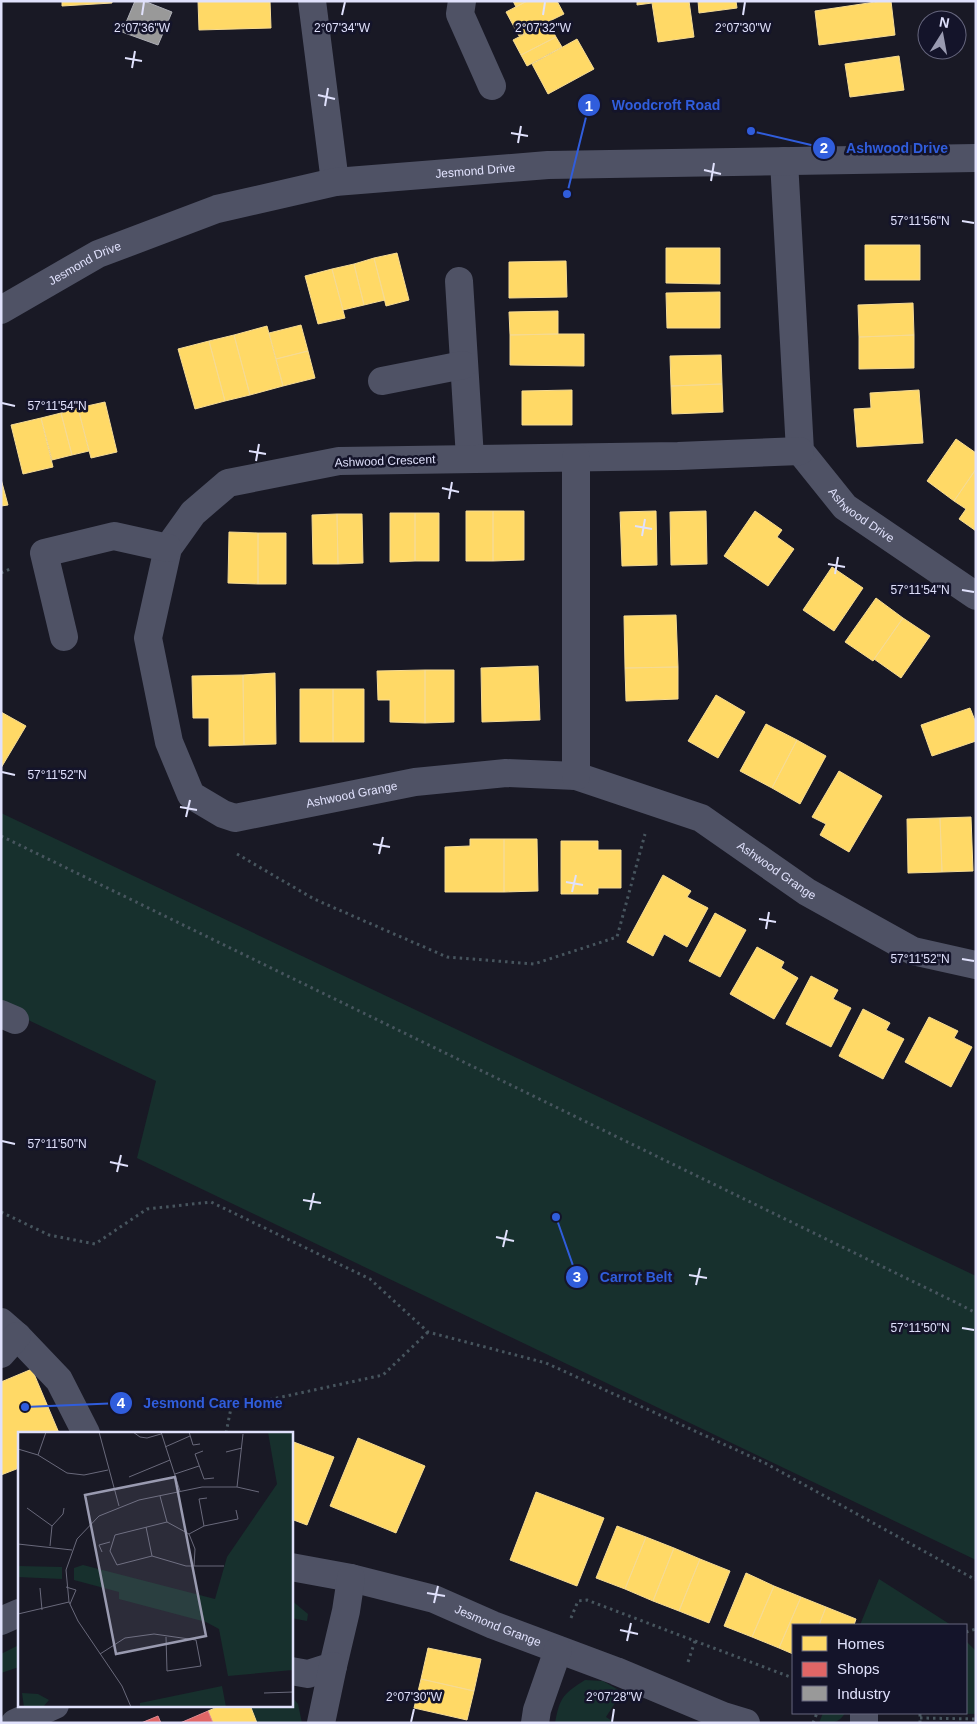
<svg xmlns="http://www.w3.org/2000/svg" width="977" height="1724" font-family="Helvetica,sans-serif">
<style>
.green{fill:#17302d}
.homes{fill:#ffd966;stroke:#f6db93}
.shops{fill:#e06666;stroke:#e08b93}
.industry{fill:#999;stroke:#aeafb7}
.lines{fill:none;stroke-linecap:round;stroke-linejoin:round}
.path{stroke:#47555e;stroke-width:3;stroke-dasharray:2.5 4;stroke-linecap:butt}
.minor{stroke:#4f5265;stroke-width:28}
.ticks{fill:none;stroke:#e0e1fc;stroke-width:2}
.labels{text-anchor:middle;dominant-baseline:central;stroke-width:5;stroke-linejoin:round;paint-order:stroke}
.street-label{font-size:12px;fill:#e0e1fc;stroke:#14142a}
.inset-road{fill:none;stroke:#69697b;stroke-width:1}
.view{fill:#9a9bb1;fill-opacity:0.15;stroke:#9a9bb1;stroke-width:2.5}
.inset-edge{fill:none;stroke:#e0e1fc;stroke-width:2.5}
.ticks-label{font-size:12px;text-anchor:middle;fill:#e0e1fc;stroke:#14142a;stroke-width:5;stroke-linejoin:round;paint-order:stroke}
.leader{fill:none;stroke:#305ddc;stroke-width:2}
.callout-dot{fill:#305ddc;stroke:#14142a;stroke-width:2}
.mark-label{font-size:15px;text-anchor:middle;font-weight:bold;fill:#fff}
.callout-label{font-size:14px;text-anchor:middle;font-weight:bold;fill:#305ddc;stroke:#14142a;stroke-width:5;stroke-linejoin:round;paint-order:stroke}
</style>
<rect width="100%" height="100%" fill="#191925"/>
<path class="green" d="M1 813 976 1276V1560L137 1158 156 1081 1 1007Z
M879 1579 951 1625H860Z
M291 1600 308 1614 307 1621 291 1618Z
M966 1641 976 1651V1714L925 1713H966Z
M19 1645V1667L1 1673V1654Z
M585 1680 603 1681 622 1692 606 1717 615 1723H555C560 1697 563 1694 585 1680Z
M291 1696 298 1704 302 1723H257L250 1705H291Z
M823 1713H845C839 1724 830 1723 819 1723Z"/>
<path class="homes" d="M62 1H112V3L62 6Z
M198 1H270L271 28 199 30Z
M513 1H527L516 7Z
M527 1H557L564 14 519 36 506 12Z
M637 1H689L694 37 658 42 652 3 637 5Z
M698 1H736L737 8 699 13Z
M882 1H891L895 35 819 45 815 11Z
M548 22 556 37 521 55 513 40Z
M556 37 562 47 527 66 521 55Z
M577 39 594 69 548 94 532 64Z
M899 56 904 90 850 97 845 64Z
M865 245H920V280H865Z
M666 248H720V284L666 283Z
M397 253 409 300 386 306 374 258Z
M374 258 385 300 364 305 354 264Z
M566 261 567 297 509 298V262Z
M354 264 364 305 343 310 332 269Z
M332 269 345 318 318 324 305 276Z
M720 292V328H667L666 293Z
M913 303 914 335 859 337 858 305Z
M558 311V334L510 335 509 312Z
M301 325 308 351 276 359 269 333Z
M267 326 283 386 250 395 234 335Z
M558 334H584V366L510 365V335Z
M234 335 250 395 225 401 209 341Z
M914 335V368L859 369V337Z
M209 341 225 401 195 409 178 349Z
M308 351 315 378 283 386 276 359Z
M721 355 722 384 671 386 670 356Z
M722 384 723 412 672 414 671 386Z
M572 390V425H522V391Z
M919 390 923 443 857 447 854 409 871 408 870 393Z
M105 402 117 452 91 458 78 408Z
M78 408 89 451 72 455 61 413Z
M61 413 72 455 52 460 41 418Z
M41 418 53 467 23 474 11 425Z
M956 439 976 453V469L954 501 927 481Z
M976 469V531L959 519 966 509 954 501Z
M1 479 8 505 1 506Z
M466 511H493V561H466Z
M493 511H524V560L493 561Z
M656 511 657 565 622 566 620 512Z
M706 511 707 564 671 565 670 512Z
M755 511 782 530 777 537 794 549 768 586 724 556Z
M390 513H415V561L390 562Z
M415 513H439V561H415Z
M337 514 338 564H313L312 515Z
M337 514H362L363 563 338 564Z
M229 532 258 533V584L228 583Z
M258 533H286V584H258Z
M832 567 863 588 834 631 803 610Z
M876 598 903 618 873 661 845 642Z
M676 615 678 667 625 668 624 616Z
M903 618 930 636 901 678 874 659Z
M538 666 540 720 482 722 481 668Z
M678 667V699L626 701 625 668Z
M425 670H454V722L425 723Z
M425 670V723L390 722V700H378L377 671Z
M275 673 276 744 244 745 243 675Z
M243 675 244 745 209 746V718H193L192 676Z
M300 689H333V742H300Z
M333 689H364V742H333Z
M716 695 745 712 718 758 688 741Z
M970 708 976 723V741L932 756 921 725Z
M1 712 26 726 1 768Z
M766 724 797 740 772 788 740 771Z
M797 740 826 756 800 804 772 788Z
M839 771 882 796 849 852 820 835 826 824 812 817Z
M971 817 973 871 942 872 940 818Z
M940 818 942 872 908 873 907 819Z
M470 839H504V892H445V847L470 846Z
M504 839H537L538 891 504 892Z
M561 841H598V850H621V888H598V894H561Z
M663 875 691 891 687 897 708 908 687 947 664 934 653 956 627 942Z
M715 913 746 930 720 977 689 961Z
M757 947 784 962 781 968 798 978 774 1019 730 994Z
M811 976 838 990 833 999 851 1008 831 1047 786 1024Z
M863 1009 890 1023 886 1030 904 1039 883 1079 839 1056Z
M929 1017 958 1031 954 1038 972 1047 951 1087 905 1062Z
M32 1369 59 1433H19V1468L1 1475V1382Z
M358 1438 425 1466 396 1533 330 1506Z
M291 1441 334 1457 307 1525 291 1519Z
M536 1492 604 1518 577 1586 510 1560Z
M617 1526 646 1537 625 1589 596 1578Z
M646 1537 674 1548 653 1601 625 1589Z
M674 1548 700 1559 679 1611 653 1601Z
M700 1559 730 1571 709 1623 679 1611Z
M746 1573 774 1586 752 1637 724 1626Z
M774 1586 801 1597 779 1648 752 1637Z
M801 1597 826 1607 819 1625H793V1654L779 1648Z
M826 1607 856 1619 854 1625H819Z
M428 1648 481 1659 474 1691 421 1679Z
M421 1679 474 1691 467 1720 414 1708Z
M222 1705H250L257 1723H213L208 1711Z"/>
<path class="shops" d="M208 1711 213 1723H180Z
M158 1716 161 1723H141Z"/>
<path class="industry" d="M135 1H144L172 12 158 45 122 32Z"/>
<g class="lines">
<path class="path" d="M1 573 12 568
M1 836 955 1302 976 1313
M237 854 314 899 447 957 534 964 617 937 645 834
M1 1212 49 1235 95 1244 147 1209 211 1202 370 1279 428 1332 546 1363 765 1463 976 1580
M226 1433 231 1408 383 1375 428 1332
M571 1618 578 1601 587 1600 695 1641 687 1665
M966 1632 976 1629
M695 1641 793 1678
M920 1718 976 1719
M813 1723 817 1713
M920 1723V1713"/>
<g class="minor">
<path d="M312 1 335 182"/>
<path d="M462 1 460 14 492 86"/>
<path id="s1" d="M784 161 800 451 845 507 976 596"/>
<path d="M459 281 470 458"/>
<path id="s2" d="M1 310 98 254 217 209 335 182 548 165 976 158"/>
<path d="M382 381 463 365"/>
<path id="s3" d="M800 451 678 456 339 461 228 483 193 513 168 548 148 638 169 742 191 795 223 814 235 818 415 782 506 773 576 776 701 818 807 892 913 951 976 965"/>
<path d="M64 637 44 553 114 536 168 548"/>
<path d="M576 776V458"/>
<path d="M1 1014 15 1020"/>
<path d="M1 1322 17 1336 59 1380 86 1433"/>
<path d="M1 1354 17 1336"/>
<path id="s4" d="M291 1567 351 1578 434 1599 493 1625 616 1671 723 1716 746 1723"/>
<path d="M1 1621 19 1613"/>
<path d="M291 1671 308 1674 333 1666 346 1611 351 1578"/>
<path d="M15 1723 55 1705"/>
<path d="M321 1723 333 1666"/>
<path d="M535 1723 537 1710 558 1650"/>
<path d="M864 1723V1713"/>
</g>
</g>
<path class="ticks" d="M142 15 144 2M342 15 345 2M543 15 545 2M743 15 745 2M125 58 142 61M132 68 135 51M318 95 335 99M325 106 328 88M511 133 528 136M518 143 521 126M704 170 721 174M711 181 714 163M962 221 974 223M2 403 15 406M249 451 266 454M256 461 259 444M442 488 459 492M449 499 452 482M635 526 652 529M642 536 645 519M828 564 845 567M835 574 838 557M962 590 974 592M2 772 15 775M180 807 197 810M186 817 190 800M373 844 390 847M379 854 383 837M566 882 583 885M572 892 576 875M759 919 776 922M766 929 769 912M962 959 974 961M2 1141 15 1144M110 1162 128 1166M117 1172 121 1155M303 1200 321 1203M310 1210 314 1193M496 1237 514 1241M503 1247 507 1230M689 1275 707 1278M696 1285 700 1268M962 1328 974 1330M427 1593 445 1596M434 1603 438 1586M620 1630 638 1634M627 1641 631 1623M411 1722 414 1709M612 1722 614 1709"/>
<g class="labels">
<g class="street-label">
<text stroke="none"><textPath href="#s2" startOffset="501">Jesmond Drive</textPath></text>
<text stroke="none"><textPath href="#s2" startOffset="96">Jesmond Drive</textPath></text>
<text transform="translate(385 461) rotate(-2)">Ashwood Crescent</text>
<text stroke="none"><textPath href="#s1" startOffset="380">Ashwood Drive</textPath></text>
<text stroke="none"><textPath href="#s3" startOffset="1088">Ashwood Grange</textPath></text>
<text stroke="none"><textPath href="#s3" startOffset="1538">Ashwood Grange</textPath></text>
<text stroke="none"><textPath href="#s4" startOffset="216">Jesmond Grange</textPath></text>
</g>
</g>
<g transform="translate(18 1432)">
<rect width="275" height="275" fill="#191925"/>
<path d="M250 0H275V238L210 244 201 197 188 190 101 167V160L56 148V136L65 133 197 167 209 125 259 52ZM0 134 44 135V147L0 145ZM204 254 208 275H122V271ZM4 261 20 262 31 268 25 275H6Z" fill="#17302d"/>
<path class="inset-road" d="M81 0 101 74M115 0 122 5 129 6 143 2M143 0 162 59M171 0 175 13 182 12M147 15 172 4M0 17 20 23 49 41 66 43 90 38M185 19 177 22 186 47 196 46M208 20 224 16M20 23 28 0M157 42 181 34M111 45 152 28M219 55 225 2M142 64 149 90 171 102 177 117 176 134M9 76 34 94 45 82 46 76M149 90 97 103 92 119 99 133 134 124 168 134H206M186 94 181 67 189 66M128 95 134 124M171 102 186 94 220 87 218 78M0 112 54 118M32 114 34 94M84 120 81 113 92 110M48 155 58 158 52 172M22 156 24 178M0 182 51 170M82 222 107 206 136 202 178 208 183 234 149 239 148 205M246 261 275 260M113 275 104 254 60 189 51 170 48 138 59 107 81 84 121 68 184 55H219L241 60"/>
<path class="view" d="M157 45 188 204 98 222 67 63Z"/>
<rect width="275" height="275" class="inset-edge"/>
</g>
<g class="ticks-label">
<text x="142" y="32">2°07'36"W</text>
<text x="342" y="32">2°07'34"W</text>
<text x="543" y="32">2°07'32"W</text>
<text x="743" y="32">2°07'30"W</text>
<text x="920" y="225">57°11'56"N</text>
<text x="57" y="410">57°11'54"N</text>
<text x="920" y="594">57°11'54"N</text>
<text x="57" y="779">57°11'52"N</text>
<text x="920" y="963">57°11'52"N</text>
<text x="57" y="1148">57°11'50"N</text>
<text x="920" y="1332">57°11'50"N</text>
<text x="414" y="1701">2°07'30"W</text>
<text x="614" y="1701">2°07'28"W</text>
</g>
<path class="leader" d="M567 194L589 105M751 131L824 148M556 1217L577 1277M25 1407L121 1403"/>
<g class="callout-dot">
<circle cx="567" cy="194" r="5"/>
<circle cx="751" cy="131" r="5"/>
<circle cx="556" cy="1217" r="5"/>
<circle cx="25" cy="1407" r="5"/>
<circle cx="589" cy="105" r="12"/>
<circle cx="824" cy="148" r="12"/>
<circle cx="577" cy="1277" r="12"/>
<circle cx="121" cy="1403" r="12"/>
</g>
<g class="mark-label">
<text x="589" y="111">1</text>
<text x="824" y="153">2</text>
<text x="577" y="1282">3</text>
<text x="121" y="1408">4</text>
</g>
<g class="callout-label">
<text x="666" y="110">Woodcroft Road</text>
<text x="897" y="153">Ashwood Drive</text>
<text x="636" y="1282">Carrot Belt</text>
<text x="213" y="1408">Jesmond Care Home</text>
</g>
<rect width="977" height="1724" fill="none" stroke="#e0e1fc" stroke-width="5"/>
<rect x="792" y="1624" width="175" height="90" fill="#14142a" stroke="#66667e"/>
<rect x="802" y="1636" width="25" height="15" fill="#ffd966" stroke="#66667e"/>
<text x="837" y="1649" font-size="15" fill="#e0e1fc">Homes</text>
<rect x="802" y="1662" width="25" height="15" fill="#e06666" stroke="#66667e"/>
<text x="837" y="1674" font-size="15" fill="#e0e1fc">Shops</text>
<rect x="802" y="1686" width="25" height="15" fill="#999999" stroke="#66667e"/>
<text x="837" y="1699" font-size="15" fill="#e0e1fc">Industry</text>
<g transform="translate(942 35) rotate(11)"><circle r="24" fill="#14142a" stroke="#66667e"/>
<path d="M0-4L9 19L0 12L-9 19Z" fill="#9a9bb1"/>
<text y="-8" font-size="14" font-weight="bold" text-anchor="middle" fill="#e0e1fc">N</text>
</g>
</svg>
